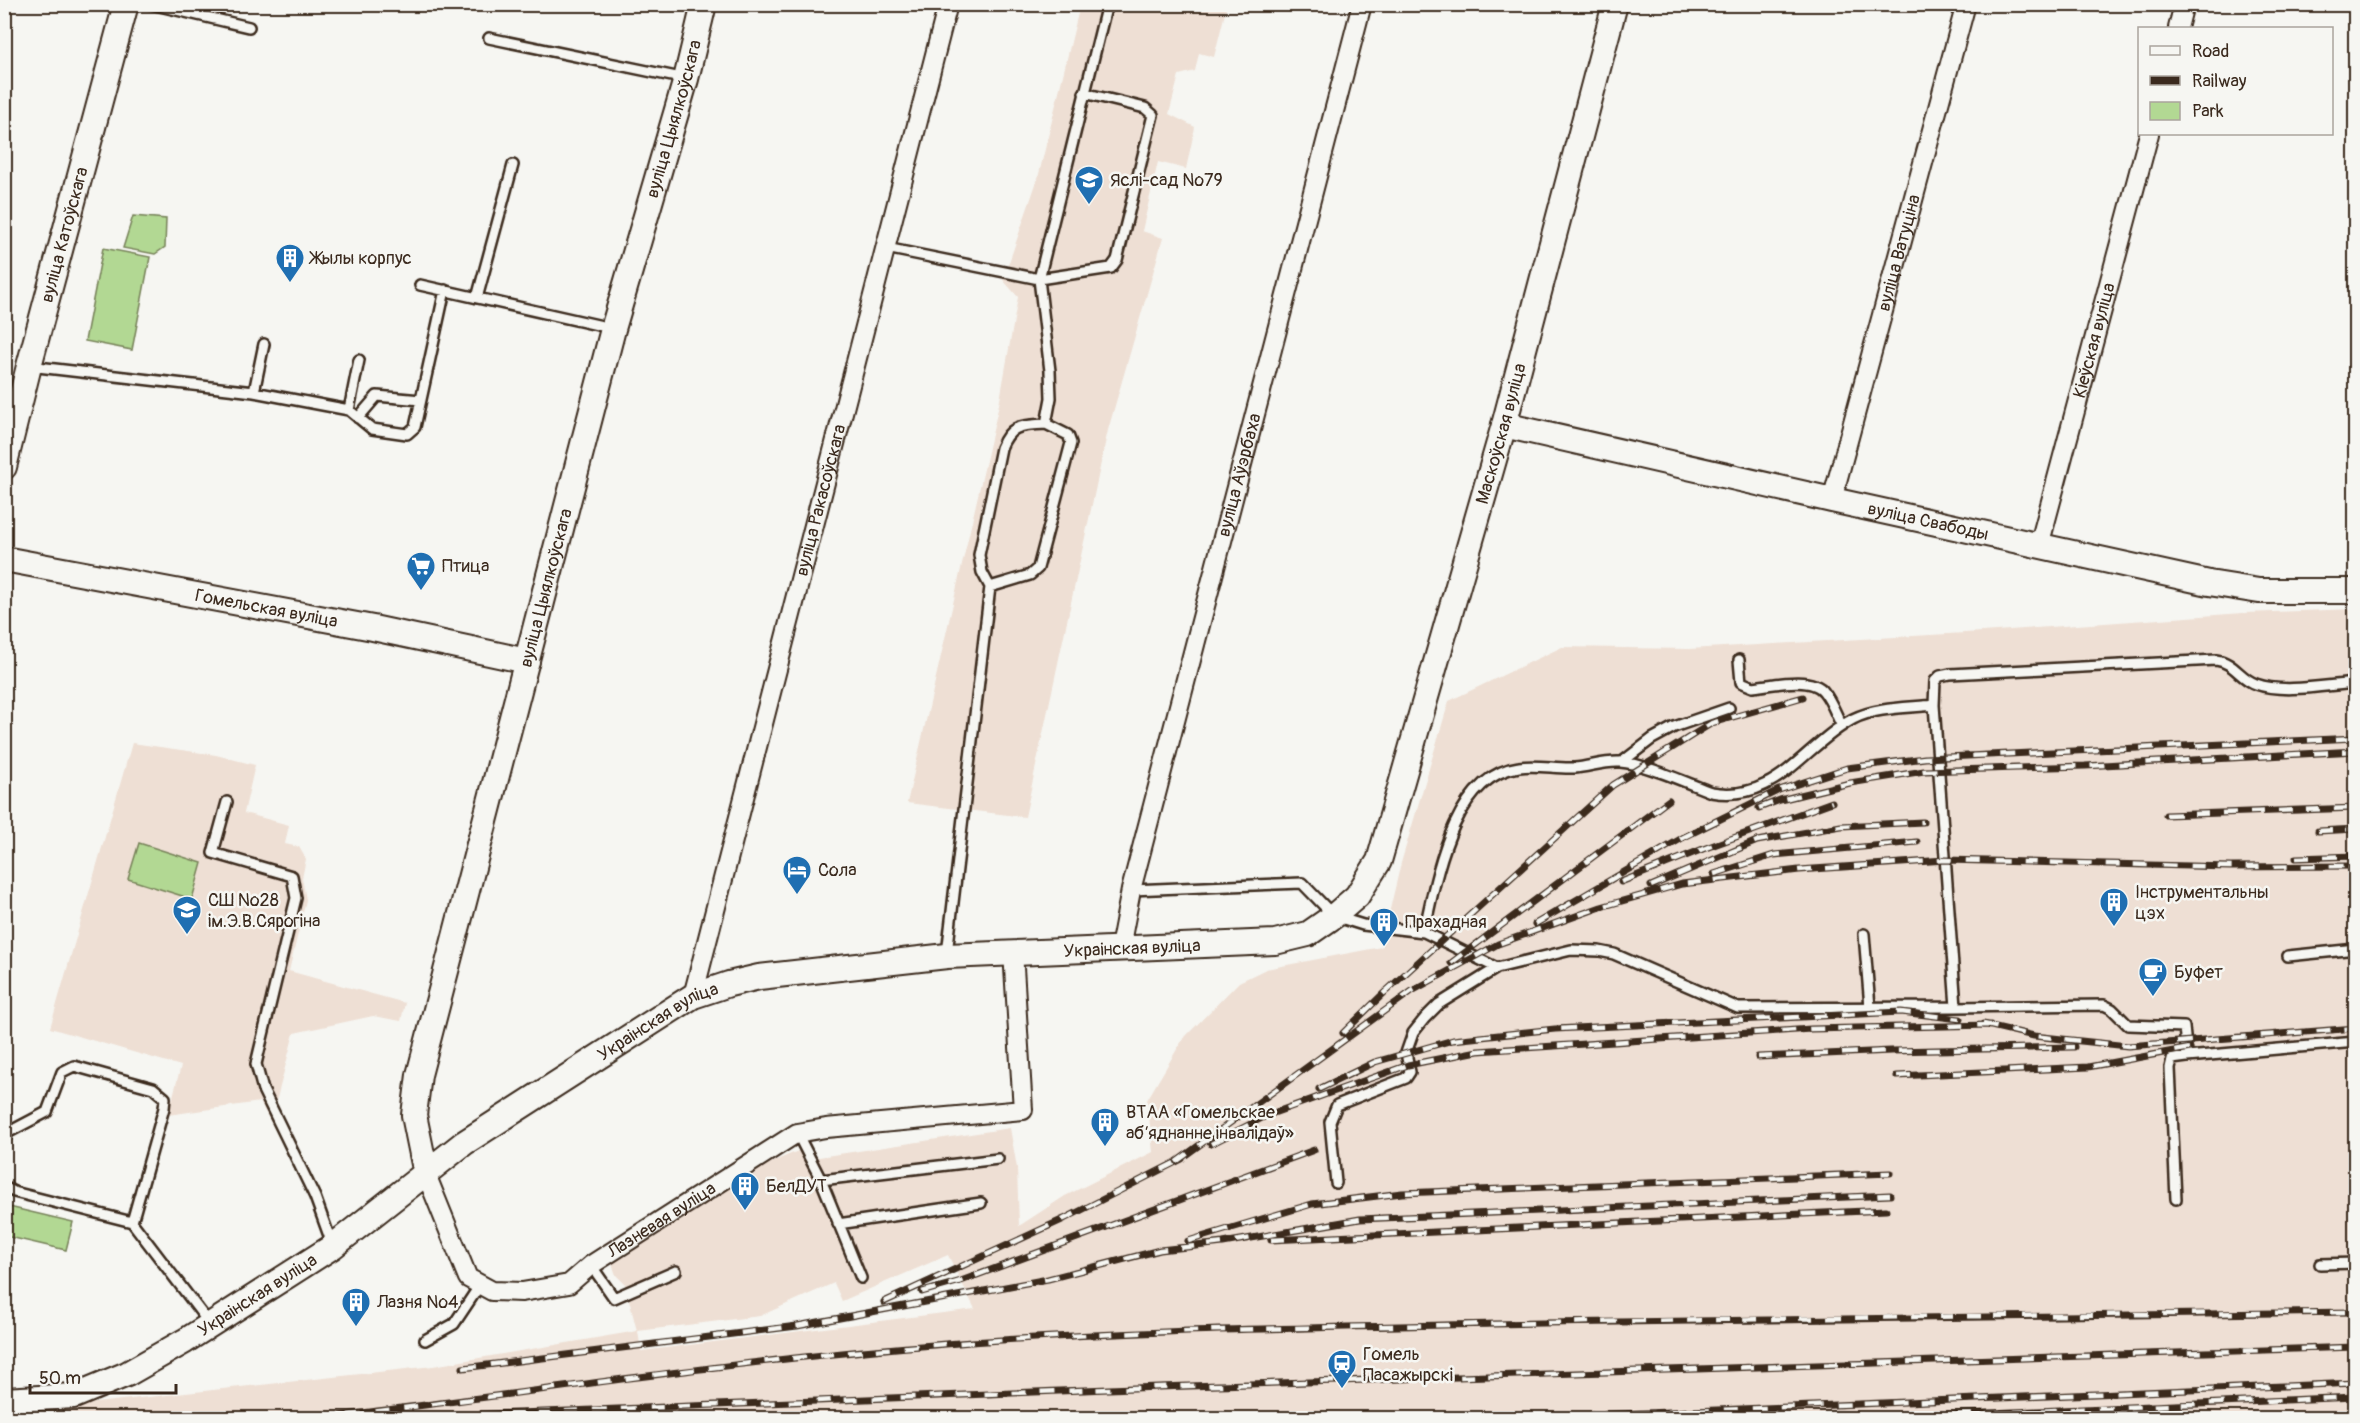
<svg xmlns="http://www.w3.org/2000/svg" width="2360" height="1423" font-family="Pangolin,sans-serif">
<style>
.built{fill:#eedfd4;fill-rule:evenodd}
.green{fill:#b2d893;stroke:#768158;stroke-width:1.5}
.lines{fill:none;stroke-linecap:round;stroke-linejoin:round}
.lane-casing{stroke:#3b2a1e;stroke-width:14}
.street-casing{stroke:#3b2a1e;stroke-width:22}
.secondary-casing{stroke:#3b2a1e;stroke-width:28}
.lane{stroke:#f6f6f2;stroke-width:9}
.street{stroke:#f6f6f2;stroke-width:18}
.secondary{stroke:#f6f6f2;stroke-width:24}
.rail-casing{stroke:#3b2a1e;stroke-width:7}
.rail{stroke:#f6f6f2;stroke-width:4.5;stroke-dasharray:14;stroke-linecap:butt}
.labels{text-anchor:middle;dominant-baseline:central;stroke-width:5;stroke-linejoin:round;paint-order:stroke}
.street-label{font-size:18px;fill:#3b2a1e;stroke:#f6f6f2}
.poi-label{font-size:18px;fill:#3b2a1e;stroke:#f6f6f2;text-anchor:start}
</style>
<rect width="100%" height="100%" fill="#f6f6f2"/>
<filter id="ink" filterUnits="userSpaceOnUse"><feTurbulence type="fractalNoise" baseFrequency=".0167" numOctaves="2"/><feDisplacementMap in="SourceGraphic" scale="12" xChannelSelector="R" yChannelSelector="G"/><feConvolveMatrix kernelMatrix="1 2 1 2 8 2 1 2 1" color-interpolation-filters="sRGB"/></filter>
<g filter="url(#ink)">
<path class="built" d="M1080 5H1227L1214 57 1199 53 1195 71 1179 75 1169 114 1195 127 1186 169 1158 162 1142 231 1163 238 1108 430 1025 817 907 803 1000 400 1018 297 1003 280 1038 178Z
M2355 609V1418H5L4 1413 433 1366 637 1331 625 1284 616 1275 612 1264 623 1254 765 1165 798 1151 819 1157 1010 1128 1017 1168 1019 1226 1065 1196 1153 1152 1147 1100 1183 1039 1239 982 1266 969 1381 947 1401 863 1449 701 1562 647 1689 649 1982 632 2243 613ZM948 1255 975 1309 641 1351 638 1331 760 1316 834 1283 842 1301Z
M132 743 216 755 255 765 244 813 289 825 285 844 299 847 306 859 302 878 306 900 289 971 405 1003 401 1021 373 1016 294 1033 276 1102 321 1194 315 1197 311 1198 260 1102 168 1115 181 1066 50 1028Z"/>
<path class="green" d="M133 216 166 219 165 247 155 254 123 248Z
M103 248 150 257 132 350 85 341Z
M139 843 202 863 192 899 128 879Z
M5 1206 73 1222 66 1250 5 1236Z"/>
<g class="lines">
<g class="lane-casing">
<path id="lane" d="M151 4 249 27
M489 38 686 79
M886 248 1039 279 1111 268 1117 260 1153 115 1145 108 1084 93
M420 285 611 328
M477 298 513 165
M29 366 254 392 349 410 372 429 407 434 415 427 445 290
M254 392 264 344
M349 410 359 360
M358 418 377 396 421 400
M990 587 1030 575 1038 568 1071 443 1068 435 1046 424
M1739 660 1741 682 1753 687C1771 685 1812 675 1824 692 1832 702 1836 715 1842 726
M1934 705 1935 681 1940 676 1950 674 2216 660C2234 662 2240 679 2256 684 2283 694 2327 685 2356 683
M1622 762 1652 739 1674 727 1729 708
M227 802 213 853 292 876 296 898 256 1064 263 1090 315 1197 332 1244
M1131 890 1302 883 1334 916 1363 925 1424 932C1436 879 1452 776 1519 767 1537 764 1556 769 1574 768 1589 767 1604 761 1620 762 1643 763 1687 783 1711 792 1776 804 1803 746 1853 719 1876 707 1909 708 1934 705L1956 1007 2104 1005 2112 1009 2128 1025 2184 1027 2187 1057 2172 1059 2170 1068 2176 1199
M1424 932 1497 968
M1864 934 1870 1007
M947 954 990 587 982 572 979 555 1001 448C1011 423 1023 426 1046 424L1051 398 1050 371 1039 279 1107 4
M2288 956 2356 949
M2187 1057 2356 1042
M797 1133 821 1180 861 1278
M4 1140 9 1132 47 1112 62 1072 74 1066 153 1088 165 1098 164 1108 132 1222
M821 1180 998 1159
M1336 1183 1330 1122 1337 1105 1406 1078 1410 1072 1406 1053 1413 1033 1425 1018 1439 1004 1497 968 1571 950 1599 951 1614 954 1738 1008 1956 1007
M4 1187 14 1192 132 1222 209 1323
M838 1224 981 1203
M2320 1264 2356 1263
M591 1265 614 1298 676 1271
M425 1340 454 1324 480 1285"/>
</g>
<g class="street-casing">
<g id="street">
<path d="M2178 28 2184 4"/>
<path id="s1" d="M1832 500 1966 4"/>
<path id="s2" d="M2039 546 2149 134"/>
<path id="s3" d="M1120 948 1131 890 1362 4"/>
<path id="s4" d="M693 996 948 4"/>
<path id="s5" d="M426 1174 468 1278 492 1291 522 1292 569 1284 591 1265 797 1133 826 1128 1023 1110 1013 952"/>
</g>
</g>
<g class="secondary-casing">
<g id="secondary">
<path id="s6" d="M1504 425 1832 500 2209 583 2259 591H2356"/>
<path id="s7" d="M4 467 29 366 126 4"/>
<path id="s8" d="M4 559 373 628 527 661"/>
<path id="s9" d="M426 1174 414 1115 419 1075 613 329 686 79 704 4"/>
<path id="s10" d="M4 1400 74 1396 127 1374 185 1341 332 1247 464 1143 693 996 729 984 759 977 947 956 1275 942 1308 934 1334 916 1357 896 1379 861 1504 425 1615 4"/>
</g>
</g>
<use href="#lane" class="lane"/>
<use href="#street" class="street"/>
<use href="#secondary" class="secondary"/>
<g class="rail-casing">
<path id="rail" d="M1759 808 1780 800 1850 783 1924 771 2085 766 2356 751
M2166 815 2356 808
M2318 831 2356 829
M2296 858 2356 856
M1714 874 1774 855 1917 842
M1621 882 1703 849 1832 802
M1651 886 1757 841 1841 826 1923 822
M1535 924 1684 837 1779 790 1847 768 1925 758 2356 738
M1451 963 1669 800
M1983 1024 2034 1036 2128 1046 2356 1028
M1343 1033 1384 993 1613 785 1712 723 1803 697
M1758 1057 1891 1051 2074 1047
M1897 1076 2088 1067 2190 1048
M1319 1089 1375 1062 1453 1040 1555 1029 1901 1012 1960 1019
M1211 1144 1268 1115 1408 1065 1478 1051 1811 1029 1990 1025
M1176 1162 1412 991 1498 944 1601 907 1682 884 1799 870 1945 860 2231 867 2356 866
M1271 1240 1886 1210
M1188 1241 1312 1204 1402 1193 1890 1173
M922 1292 961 1281 1314 1150
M884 1302 1064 1219 1182 1159
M463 1368 797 1326 1048 1279 1160 1250 1223 1243 1360 1219 1890 1195
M320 1418C520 1395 720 1362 921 1346 1111 1330 1303 1328 1494 1324 1781 1318 2068 1315 2356 1312
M397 1418 1159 1387 2356 1347
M1528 1418 2356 1383
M1874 1418 2356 1397"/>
</g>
<use href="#rail" class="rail"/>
</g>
</g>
<defs>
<g id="school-pin" transform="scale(1.5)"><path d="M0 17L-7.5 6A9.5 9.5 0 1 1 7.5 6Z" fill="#1f6fb2" stroke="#f6f6f2"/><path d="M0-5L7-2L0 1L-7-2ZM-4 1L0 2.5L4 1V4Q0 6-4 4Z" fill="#fff"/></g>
<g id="building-pin" transform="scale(1.5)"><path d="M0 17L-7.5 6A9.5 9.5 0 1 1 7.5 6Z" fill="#1f6fb2" stroke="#f6f6f2"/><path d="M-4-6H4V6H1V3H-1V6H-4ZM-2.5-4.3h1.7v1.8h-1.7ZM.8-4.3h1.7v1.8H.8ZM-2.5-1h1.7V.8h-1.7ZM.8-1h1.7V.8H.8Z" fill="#fff"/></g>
<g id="supermarket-pin" transform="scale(1.5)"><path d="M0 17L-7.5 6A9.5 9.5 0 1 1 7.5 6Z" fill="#1f6fb2" stroke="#f6f6f2"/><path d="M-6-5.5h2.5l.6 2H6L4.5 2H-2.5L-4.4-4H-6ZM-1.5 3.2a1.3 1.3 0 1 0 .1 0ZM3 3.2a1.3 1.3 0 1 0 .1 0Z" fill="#fff"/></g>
<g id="hotel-pin" transform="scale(1.5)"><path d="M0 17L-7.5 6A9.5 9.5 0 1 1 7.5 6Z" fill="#1f6fb2" stroke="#f6f6f2"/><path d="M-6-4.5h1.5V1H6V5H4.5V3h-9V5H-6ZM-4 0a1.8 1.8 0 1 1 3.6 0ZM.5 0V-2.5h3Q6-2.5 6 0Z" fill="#fff"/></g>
<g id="cafe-pin" transform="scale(1.5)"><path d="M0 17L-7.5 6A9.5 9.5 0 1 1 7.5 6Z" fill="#1f6fb2" stroke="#f6f6f2"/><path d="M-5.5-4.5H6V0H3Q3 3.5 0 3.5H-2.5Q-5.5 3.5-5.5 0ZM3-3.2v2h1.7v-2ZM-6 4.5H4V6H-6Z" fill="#fff"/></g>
<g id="station-pin" transform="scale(1.5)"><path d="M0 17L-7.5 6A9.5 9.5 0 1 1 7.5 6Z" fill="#1f6fb2" stroke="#f6f6f2"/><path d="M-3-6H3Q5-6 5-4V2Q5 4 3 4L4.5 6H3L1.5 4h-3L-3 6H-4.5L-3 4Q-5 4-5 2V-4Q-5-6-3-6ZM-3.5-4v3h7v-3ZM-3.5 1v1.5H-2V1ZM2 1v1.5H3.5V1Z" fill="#fff"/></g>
</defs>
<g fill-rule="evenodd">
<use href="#school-pin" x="1089" y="180"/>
<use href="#building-pin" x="290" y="258"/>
<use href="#supermarket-pin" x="421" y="566"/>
<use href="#hotel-pin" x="797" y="870"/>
<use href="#building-pin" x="2114" y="902"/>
<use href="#school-pin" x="187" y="910"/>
<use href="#building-pin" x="1384" y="922"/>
<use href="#cafe-pin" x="2153" y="972"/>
<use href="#building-pin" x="1105" y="1122"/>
<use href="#building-pin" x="745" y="1186"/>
<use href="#building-pin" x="356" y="1302"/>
<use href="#station-pin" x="1342" y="1364"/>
</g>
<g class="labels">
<g class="street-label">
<text stroke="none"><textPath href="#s9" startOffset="1090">вуліца Цыялкоўскага</textPath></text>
<text stroke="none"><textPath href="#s7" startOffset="240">вуліца Катоўскага</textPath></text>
<text stroke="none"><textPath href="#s1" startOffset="256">вуліца Ватуціна</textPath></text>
<text stroke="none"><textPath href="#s2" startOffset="213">Кіеўская вуліца</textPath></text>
<text stroke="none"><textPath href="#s10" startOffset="1977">Маскоўская вуліца</textPath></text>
<text stroke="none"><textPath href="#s3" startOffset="488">вуліца Аўэрбаха</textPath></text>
<text stroke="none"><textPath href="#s4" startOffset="512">вуліца Ракасоўскага</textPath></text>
<text stroke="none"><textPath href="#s6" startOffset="435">вуліца Свабоды</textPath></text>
<text stroke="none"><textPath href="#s9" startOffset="604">вуліца Цыялкоўскага</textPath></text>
<text stroke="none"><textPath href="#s8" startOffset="267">Гомельская вуліца</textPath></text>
<text stroke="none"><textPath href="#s10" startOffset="1252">Украінская вуліца</textPath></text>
<text stroke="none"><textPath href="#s10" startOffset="766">Украінская вуліца</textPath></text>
<text stroke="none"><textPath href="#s5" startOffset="330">Лазневая вуліца</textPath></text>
<text stroke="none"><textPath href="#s10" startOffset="280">Украінская вуліца</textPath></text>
</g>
<g class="poi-label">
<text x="1110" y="180">Яслі-сад №79</text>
<text x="311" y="258">Жылы корпус</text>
<text x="442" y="566">Птица</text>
<text x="818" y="870">Сола</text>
<text x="2135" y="892">Інструментальны<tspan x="2135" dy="21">цэх</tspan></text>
<text x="208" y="900">СШ №28<tspan x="208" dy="21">ім.Э.В.Сярогіна</tspan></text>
<text x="1405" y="922">Прахадная</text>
<text x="2174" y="972">Буфет</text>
<text x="1126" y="1112">ВТАА «Гомельскае<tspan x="1126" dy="21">абʼяднанне інвалідаў»</tspan></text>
<text x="766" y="1186">БелДУТ</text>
<text x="377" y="1302">Лазня №4</text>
<text x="1363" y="1354">Гомель<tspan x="1363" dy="21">Пасажырскі</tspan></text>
</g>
</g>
<rect width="2360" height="1423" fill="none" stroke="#f6f6f2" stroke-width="24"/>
<rect x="12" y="12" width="2336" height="1399" fill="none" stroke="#3b2a1e" stroke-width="2" filter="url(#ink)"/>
<rect x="2138" y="27" width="195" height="108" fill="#f6f6f2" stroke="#aba49d" stroke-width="1.5"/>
<rect x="2150" y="46" width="30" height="9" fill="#f6f6f2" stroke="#aba49d" stroke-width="1.5"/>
<text x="2192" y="57" font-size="18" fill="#3b2a1e">Road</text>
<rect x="2150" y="76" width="30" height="9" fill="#3b2a1e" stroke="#aba49d" stroke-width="1.5"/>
<text x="2192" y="87" font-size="18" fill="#3b2a1e">Railway</text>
<rect x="2150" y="102" width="30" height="18" fill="#b2d893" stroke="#aba49d" stroke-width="1.5"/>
<text x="2192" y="117" font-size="18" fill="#3b2a1e">Park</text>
<path d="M30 1384v9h146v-9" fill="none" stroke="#3b2a1e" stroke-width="3"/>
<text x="39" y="1384" font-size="18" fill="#3b2a1e" stroke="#f6f6f2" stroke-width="4.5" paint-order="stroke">50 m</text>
</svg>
